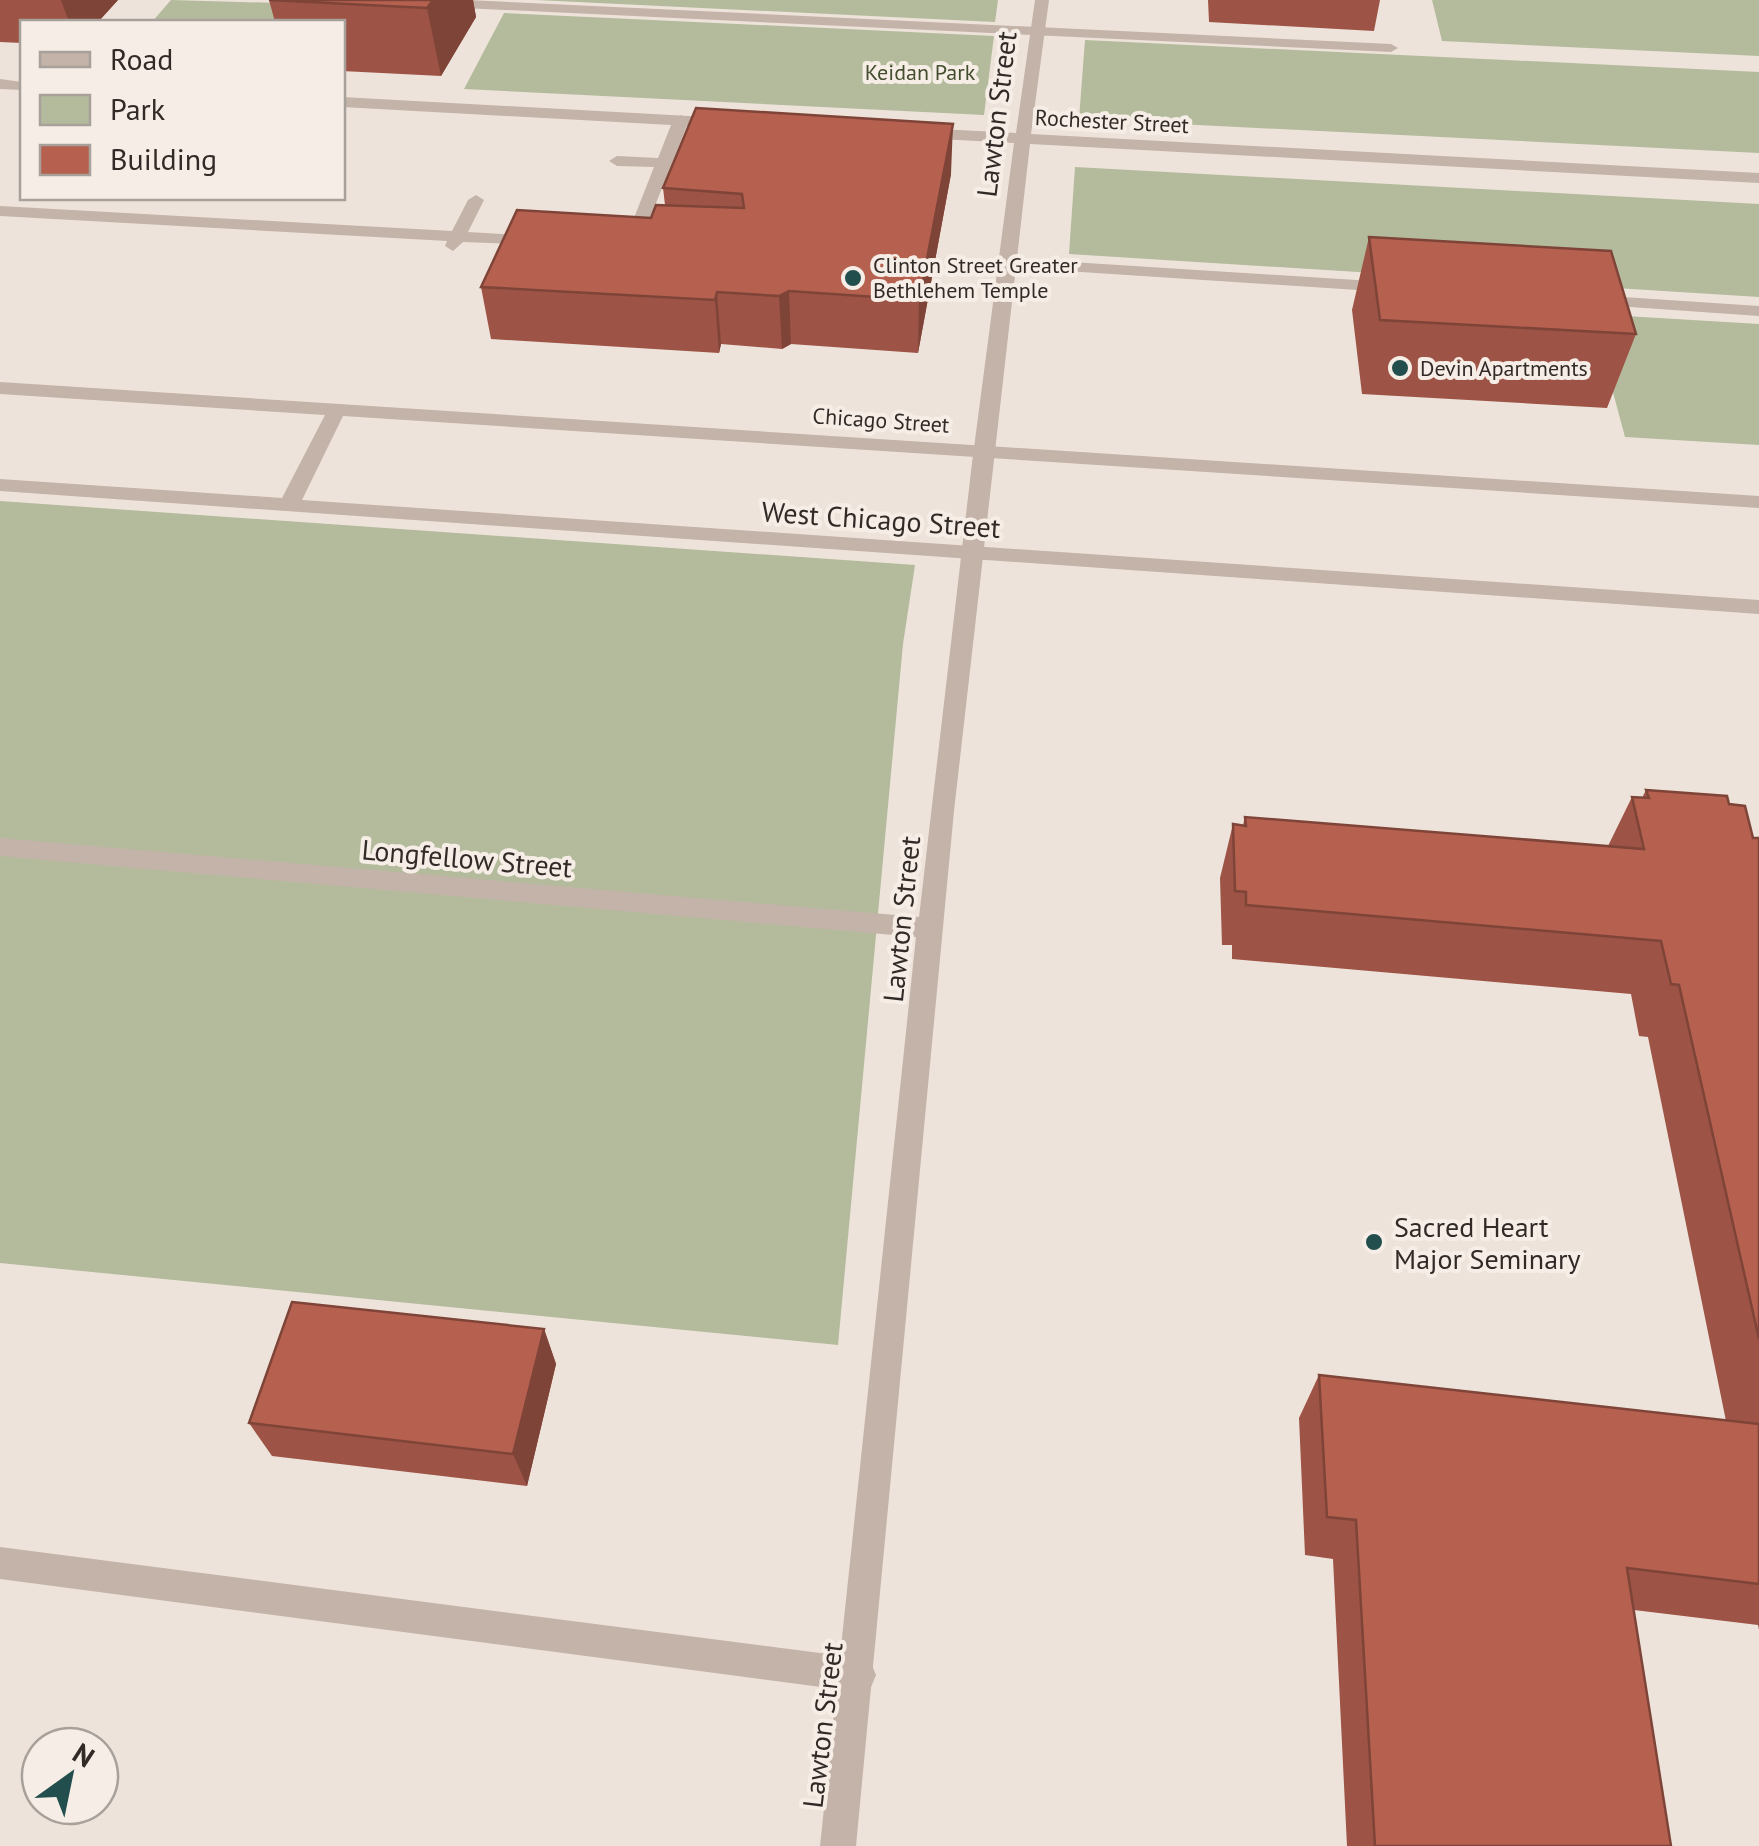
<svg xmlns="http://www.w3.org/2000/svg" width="1759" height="1846" font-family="'PT Sans',sans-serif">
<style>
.green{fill:#b3bb9c}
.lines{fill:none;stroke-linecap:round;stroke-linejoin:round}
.service{fill:#c4b3a8;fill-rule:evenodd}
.minor{fill:#c4b3a8;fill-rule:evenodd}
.tertiary{fill:#c4b3a8;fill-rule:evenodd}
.wall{fill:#9d5345}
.shaded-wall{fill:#7f4438}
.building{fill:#b66150;stroke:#7f4438;stroke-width:2.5}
.poi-dot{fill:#224e4e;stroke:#f6eee6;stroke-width:4}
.labels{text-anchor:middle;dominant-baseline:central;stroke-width:8;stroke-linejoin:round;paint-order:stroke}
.far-park-label{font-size:22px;fill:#444d2e;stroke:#f6eee6}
.far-street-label{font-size:22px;fill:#322a27;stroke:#f6eee6}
.far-poi-label{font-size:22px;fill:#322a27;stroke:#f6eee6;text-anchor:start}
.street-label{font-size:28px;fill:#322a27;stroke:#f6eee6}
.poi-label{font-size:28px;fill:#322a27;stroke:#f6eee6;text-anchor:start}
</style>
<rect width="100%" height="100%" fill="#eee3da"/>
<path class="green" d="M171 0 314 4 301 22H152Z
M536 0H998L995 22Z
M1432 0H1759V56L1442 41Z
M504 13 994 36 984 115 464 89Z
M1085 40 1759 72V153L1079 119Z
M1075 167 1759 204V297L1069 254Z
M1592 314 1759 324V445L1625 437Z
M0 501 915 565 903 644 838 1345 0 1263Z"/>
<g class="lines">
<path class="service" d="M372 0H468L1391 44 1398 48 1391 52 379 4Z
M681 115 689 120 639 246 625 250 623 246 654 167 617 166 609 161 617 156 658 158 673 120Z
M476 195 484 200 468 232 534 236 542 241 540 245 463 242 453 251 445 246 447 241 0 216V206L452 231 468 200Z
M1009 258 1388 282 1397 287 1388 292 1003 267V259Z
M1593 295 1759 306V316L1587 304 1584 300Z
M0 1547 859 1658 871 1663 876 1675 871 1687 859 1692 0 1579Z"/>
<path class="minor" d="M1035 0H1049L1031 134 1759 173V183L1030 144 954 811 856 1846H820L916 937 0 856V838L919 917 972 463 1014 143 920 138 912 133 920 128 1016 133Z
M0 79 22 82V90L0 89Z
M342 97 725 118 733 123 725 128 342 107Z"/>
<path class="tertiary" d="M0 382 1759 496V508L343 416 302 500 1759 600V614L0 491V479L282 498 325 415 0 394Z"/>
</g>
<path class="wall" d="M0 0H118L98 22H22V43L0 42Z
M269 0H473L476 17 441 76 342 71V22H275Z
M1208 0H1380L1374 31 1209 22Z
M951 174 918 353 791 344 782 349 721 344 719 353 491 339 481 287 651 218 665 205 663 188Z
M1369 237 1636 334 1607 408 1362 394 1352 310Z
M1646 790 1729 804 1753 838H1759V1630L1758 1625 1634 1610 1671 1846H1347L1333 1559 1305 1555 1299 1418 1319 1375 1726 1421 1648 1037 1639 1036 1631 994 1232 959V945H1222L1220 878 1233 824 1243 825 1245 817 1608 846 1632 797 1642 798Z
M544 1329 556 1364 527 1486 272 1456 249 1423Z"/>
<path class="shaded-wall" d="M61 0H118L98 22H69Z
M433 0H473L476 17 441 76 427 8Z
M953 124 951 174 918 353 919 300Z
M789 291 791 344 782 349 779 296Z
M717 292 721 344 719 353 715 300Z
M544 1329 556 1364 527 1486 513 1454Z"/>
<path class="building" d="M269 0H433L427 8Z
M696 108 953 124 919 300 789 291 779 296 717 292 715 300 481 287 517 210 651 218 656 205 744 208 742 194 663 188Z
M1369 237 1611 251 1636 334 1380 320Z
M1646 790 1727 796 1729 804 1745 806 1753 838H1759V1339L1679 985 1671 984 1661 941 1246 905V892L1235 891 1233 824 1246 826 1245 817 1644 849 1632 797 1649 798Z
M292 1302 544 1329 513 1454 249 1423Z
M1319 1375 1759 1424V1584L1627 1568 1671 1846H1375L1356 1520 1327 1517Z"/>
<g class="poi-dot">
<circle cx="853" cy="278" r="10"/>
<circle cx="1400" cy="368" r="10"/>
<circle cx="1374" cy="1242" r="10"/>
</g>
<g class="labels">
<g class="far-park-label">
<text x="920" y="72">Keidan Park</text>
</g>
<g class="far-street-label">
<text transform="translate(1112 121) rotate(3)">Rochester Street</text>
<text transform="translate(881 420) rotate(4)">Chicago Street</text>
</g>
<g class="far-poi-label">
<text x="873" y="265">Clinton Street Greater<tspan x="873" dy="25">Bethlehem Temple</tspan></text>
<text x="1420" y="368">Devin Apartments</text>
</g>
<g class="street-label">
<text transform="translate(996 114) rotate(-83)">Lawton Street</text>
<text transform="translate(881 519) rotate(4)">West Chicago Street</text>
<text transform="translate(467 858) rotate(5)">Longfellow Street</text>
<text transform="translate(901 919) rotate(-84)">Lawton Street</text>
<text transform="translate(822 1725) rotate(-83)">Lawton Street</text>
</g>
<g class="poi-label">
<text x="1394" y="1226">Sacred Heart<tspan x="1394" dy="32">Major Seminary</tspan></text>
</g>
</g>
<rect x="20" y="20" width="325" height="180" fill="#f6eee6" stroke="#a8a09a" stroke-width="2.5"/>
<rect x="40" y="52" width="50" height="15" fill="#c4b3a8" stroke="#a8a09a" stroke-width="2.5"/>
<text x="110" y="70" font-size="30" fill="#322a27">Road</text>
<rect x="40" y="95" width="50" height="30" fill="#b3bb9c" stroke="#a8a09a" stroke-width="2.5"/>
<text x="110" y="120" font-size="30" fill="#322a27">Park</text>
<rect x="40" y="145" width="50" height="30" fill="#b66150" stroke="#a8a09a" stroke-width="2.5"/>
<text x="110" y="170" font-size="30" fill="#322a27">Building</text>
<g transform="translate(70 1776) rotate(33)"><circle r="48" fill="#f6eee6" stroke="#a8a09a" stroke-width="2.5"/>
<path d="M0-8L18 38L0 25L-18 38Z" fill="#224e4e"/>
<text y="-15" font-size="28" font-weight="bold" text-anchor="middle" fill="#322a27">N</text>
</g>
</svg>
